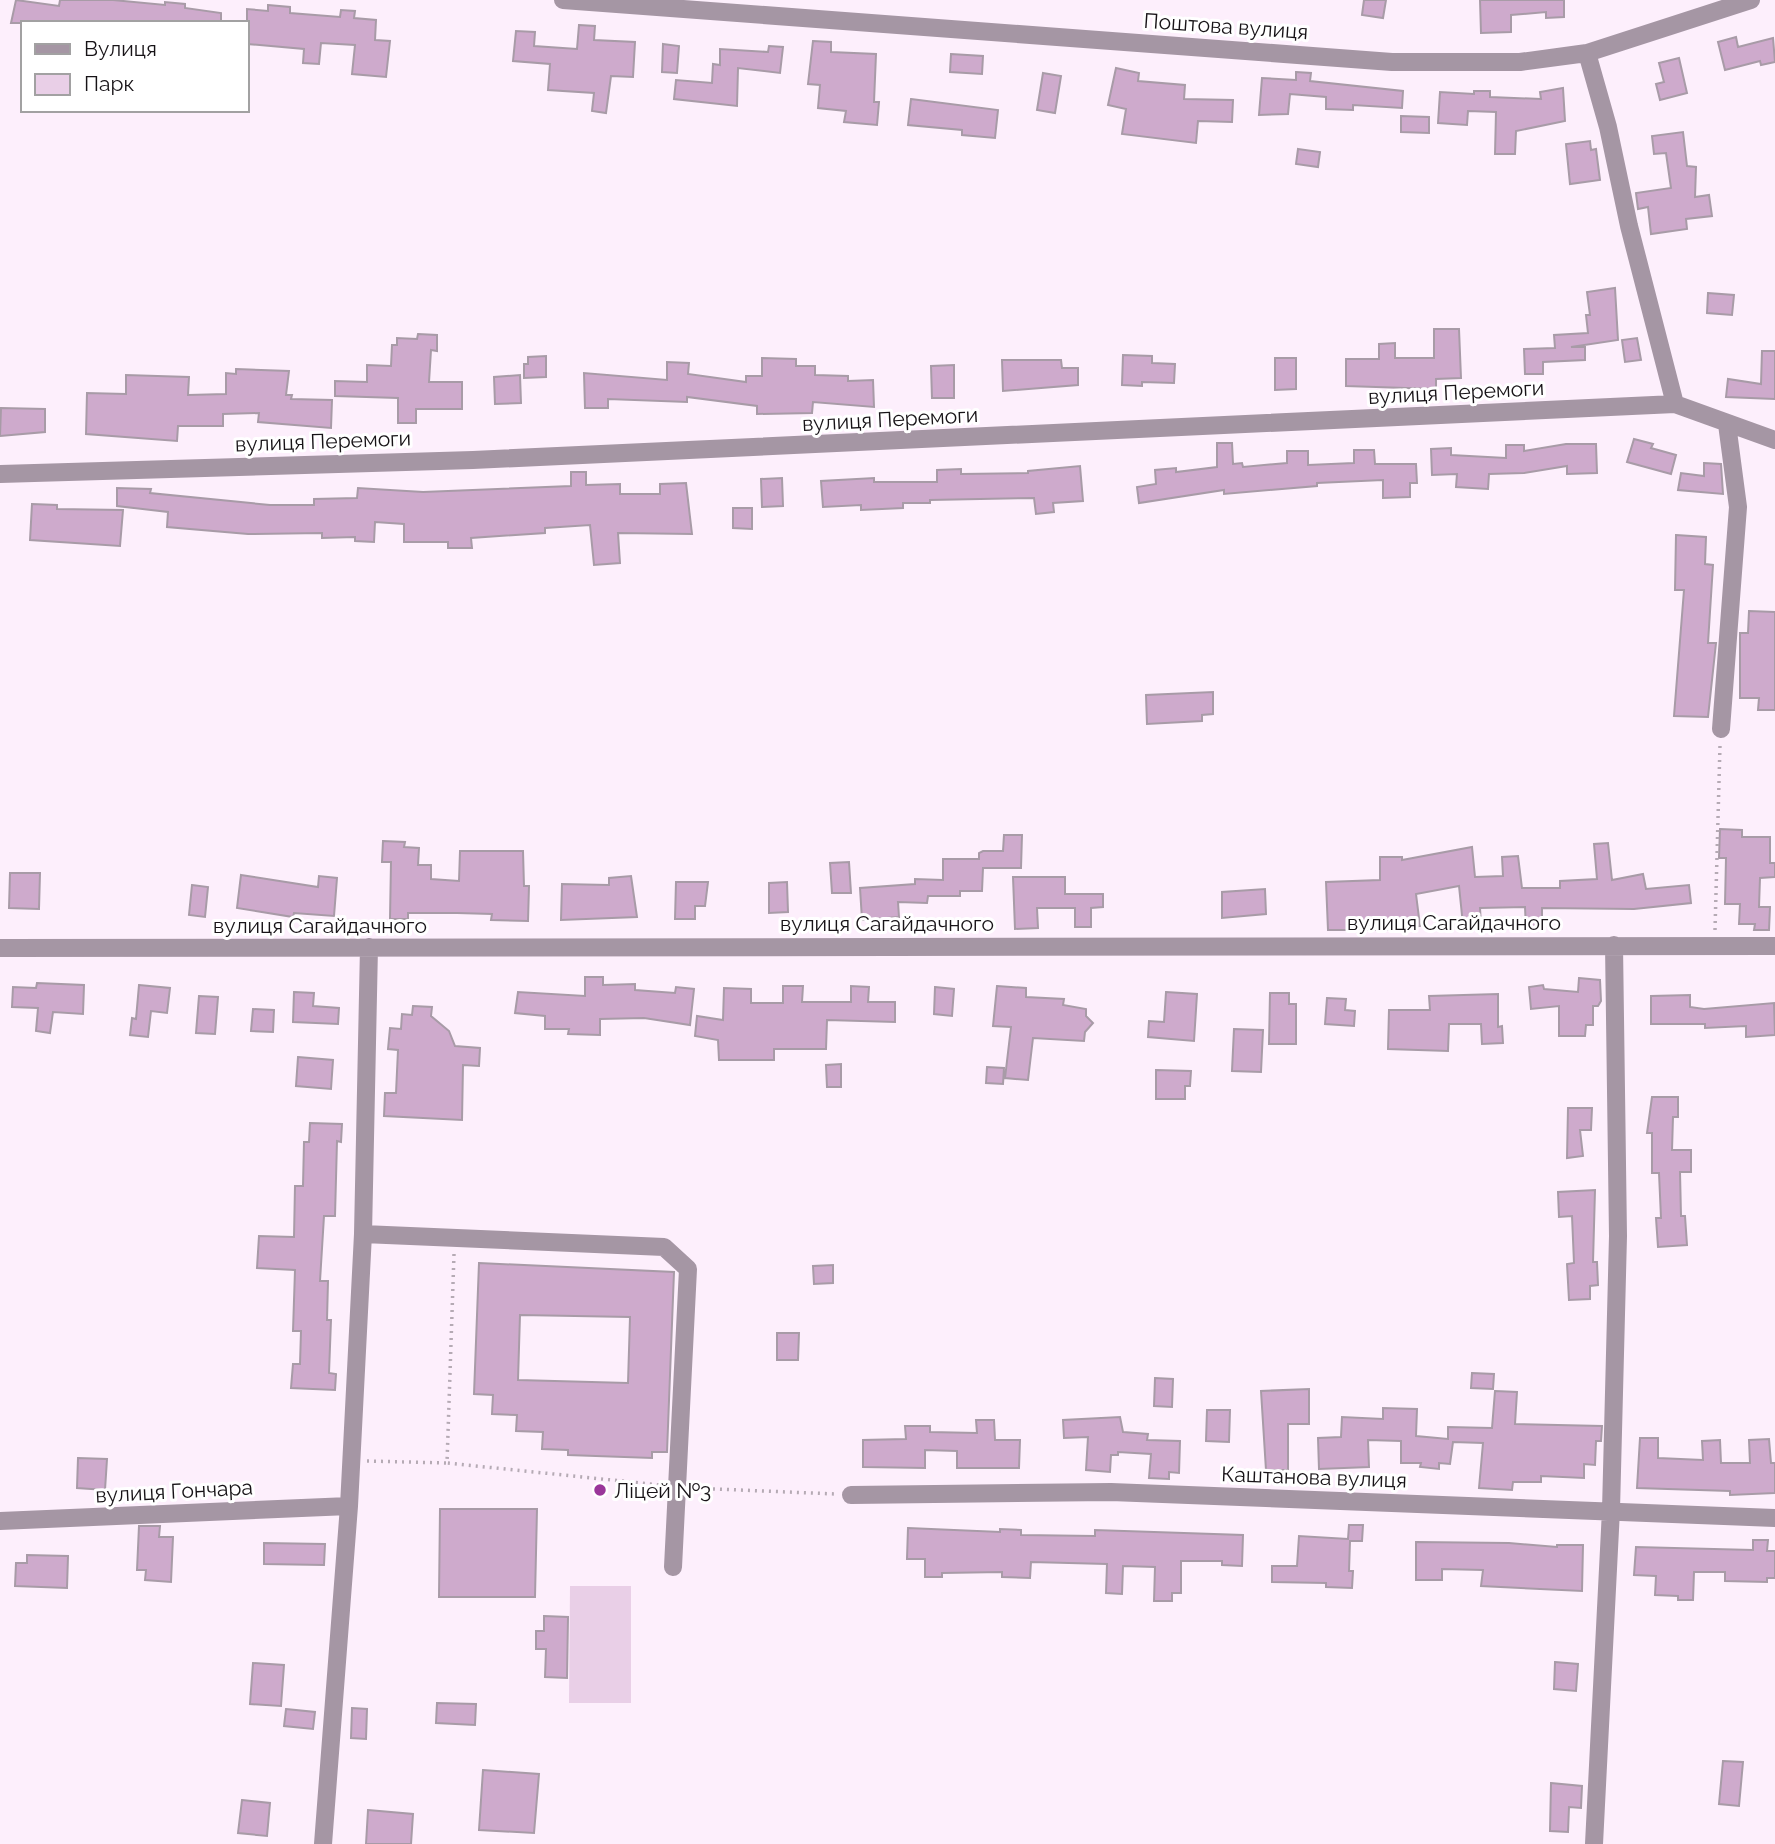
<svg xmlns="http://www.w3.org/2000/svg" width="1775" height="1844" font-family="Raleway,sans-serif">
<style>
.green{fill:#e9cfe7}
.building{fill:#ceaacc;stroke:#a89ba7;stroke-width:2;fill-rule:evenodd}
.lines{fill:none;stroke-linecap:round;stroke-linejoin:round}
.path{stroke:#b5aab4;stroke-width:3.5;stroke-dasharray:2 5;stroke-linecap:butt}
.minor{stroke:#a596a4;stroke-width:18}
.poi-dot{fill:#9a359a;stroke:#fff;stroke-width:2.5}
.labels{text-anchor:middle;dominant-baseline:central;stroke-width:6;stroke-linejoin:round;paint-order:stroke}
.street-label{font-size:21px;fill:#171317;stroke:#fff}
.poi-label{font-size:21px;fill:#171317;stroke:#fff;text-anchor:start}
</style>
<rect width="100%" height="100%" fill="#fdeffc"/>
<path class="green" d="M570 1586H631V1703H569Z"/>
<path class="building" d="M16 0 59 6 60 0H113L165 5V2L185 4V8L221 13V23H11Z
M1364 0H1386L1383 18 1362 15Z
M1480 0H1564V17L1546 18V12L1511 15V32L1481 33Z
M268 5 290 7V13L340 17 341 10 355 11 354 18 376 20 375 40 390 41 386 77 352 74 355 45 321 43 319 64 303 63 304 49 247 44V9L268 11Z
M579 25 595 26 594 40 635 42 633 77 611 76 606 113 592 111 594 93 548 90 550 64 513 61 516 31 535 32 534 46 577 49Z
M1736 37 1738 47 1773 38 1775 62 1761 65 1760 61 1725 70 1718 42Z
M813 41 831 42V52L876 54 874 102H879L877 125 844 122 846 111 818 108 820 85 808 84Z
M663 44 679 46 677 73 662 72Z
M769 46 783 47 780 73 738 68 737 106 674 99 676 80 712 83 713 64 720 65V49L768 52Z
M951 54 983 56 982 74 950 72Z
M1679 58 1687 93 1660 100 1656 84 1664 82 1659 63Z
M1116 68 1139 73 1138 81 1185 85 1184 99 1233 100 1232 122 1198 121 1196 143 1122 134 1126 109 1108 105Z
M1296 72 1311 73 1310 81 1403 91 1402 108 1353 105V110L1326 109V97L1290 94 1288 114 1259 115 1262 78 1296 80Z
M1043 73 1061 76 1055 113 1037 110Z
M1563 88 1565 121 1516 131 1515 154H1495L1496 112 1468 111 1467 125 1438 123 1440 92 1474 94V91H1490V97L1541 99 1540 92Z
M911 99 998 110 995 138 962 135V130L908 125Z
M1401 116 1429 117V133L1401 132Z
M1683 132 1687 166 1696 167 1695 197 1709 195 1712 216 1686 219 1687 229 1651 234 1648 207 1638 209 1636 193 1671 188 1666 153 1654 154 1652 136Z
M1590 141 1591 150 1596 149 1600 180 1570 184 1566 144Z
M1298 149 1320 152 1318 167 1296 164Z
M1615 288 1618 340 1571 347H1585V360L1543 362V374H1525L1524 349 1555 348 1554 335 1588 333 1586 315H1590L1587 292Z
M1708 293 1734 295 1732 315 1707 313Z
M1434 329H1459L1461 378 1436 379V389L1346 386V359H1379V344L1395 343V358H1434Z
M418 334 437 335V351L431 350 429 382H462V409H416V423H398V398L335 396V381L367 382V365L391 366 392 345H397V338L417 339Z
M1637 338 1641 360 1625 362 1622 340Z
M1762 351H1775V399L1726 397 1728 379 1761 384Z
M1123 355 1152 356V363L1175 364 1174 383 1142 382V386L1122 385Z
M546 356V377L524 378V364H528V357Z
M762 358 796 359V366H815V375L848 376V381L873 380 874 407 813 402 812 413 757 414V406L687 397V402L608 399V408H585L584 373 667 380V362L689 363 688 374 746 382V376H762Z
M1275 358H1296V389L1275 390Z
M1002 360H1061L1062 368H1078V385L1003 391Z
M954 365V398H932L931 366Z
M236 369 289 371 286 395H292L291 399 332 400 331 428 258 422 259 413 223 414V426H178L177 441 86 434 87 393 126 394V375L189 377 188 395 226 394V373L236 374Z
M520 375 521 403 495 404 494 377Z
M1 408 45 409V432L0 436Z
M1634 439 1653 444 1651 448 1676 455 1671 474 1627 462Z
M1217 443H1232L1233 464 1242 463 1243 467 1287 463V451H1308V465L1354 463V450H1374L1375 464H1416L1417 483H1410V497L1383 498V480L1317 483V486L1224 494V490L1139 503 1137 487 1156 484 1155 470 1176 468V472L1217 467Z
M1566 444H1596L1597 473 1567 474V466L1524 473 1489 474 1488 489 1456 487 1457 474 1432 475 1431 449 1451 448V455L1506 458V445H1524V451Z
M1704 463 1721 464 1723 494 1678 490 1681 473 1704 476Z
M1080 466 1083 501 1053 503 1054 512 1036 514 1034 498 930 500V503H903V508L861 510V505L823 507 821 481 874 478V482H937V470L961 469V474L1028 473V471Z
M571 472H586V485L620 484V494H660V484L686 483 692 534 618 533 620 563 594 565 590 525 545 528V533L471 538 472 548H448V542H404V524L375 522 374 542 355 541V537L322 538V533L248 534 167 527 168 512 117 506V488L151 489 150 493 270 505H314V499L357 498 358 488 423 492 571 486Z
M782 478 783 506 762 507 761 479Z
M32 504 57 505V509L123 510 120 546 30 540Z
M733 508H752V529L733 528Z
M1676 535 1706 537 1705 564 1713 565 1708 643H1716L1708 717 1674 716 1684 590H1675Z
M1749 611 1775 612V710H1758L1759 698H1740V633H1748Z
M1213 692V714L1202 715V721L1147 724 1146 695Z
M1720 829 1742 830V837H1770V863H1775V877L1760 878 1759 907H1770L1769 930H1754L1755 924H1739L1740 904H1725L1726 858H1719Z
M1004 835H1022L1021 868H983L982 891H960V896H928L927 903 898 902 899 917 862 920 860 888 915 884V879L943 880V859H979V853L983 851H1003Z
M383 841 405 842 404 847 419 848 418 865H431V879L459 881 460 851H523L524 886H529L528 921 491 920 492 914 457 913H408V919H390L391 862H382Z
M1608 843 1612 880 1643 874 1646 889 1689 885 1691 903 1634 909 1542 908V930H1526L1525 907 1480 908 1481 924 1463 925 1459 886 1416 894 1420 926 1391 930H1328L1326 882 1380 880V857H1402V860L1472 847 1475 877 1503 876 1502 857 1518 856 1522 888H1560V881L1597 879 1594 844Z
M849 862 851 893H832L830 863Z
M10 873H40L39 909 9 908Z
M241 875 318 887 319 876 337 878 334 916 294 913 293 917 237 908Z
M631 876 637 917 561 920 562 884 609 885V878Z
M1013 877H1065V894H1103V907L1091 908V927H1075V908H1037L1038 928 1015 929Z
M676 882H708L705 906H695V919H675Z
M787 882 788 912 769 913V883Z
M192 885 208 887 205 917 189 915Z
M1265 889 1266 914 1222 918V892Z
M585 977H603V985L635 984V990L675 993 676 987 694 989 690 1025 644 1018 600 1019V1035L568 1034 569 1029H545V1016L515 1013 518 992 585 996Z
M1579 978 1600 980 1601 1001 1598 1006H1593V1025H1586L1585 1036H1559V1006L1531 1009 1529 987 1543 985 1544 989 1578 992Z
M37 983 84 985 83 1014 53 1012 50 1033 36 1031 38 1008 12 1007 13 987 36 988Z
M139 985 170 988 167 1013 151 1011 148 1037 130 1035 132 1018 136 1019Z
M783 986H803L802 1002H851V986L869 987 868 1002H895V1022L827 1020 826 1049H774V1060H719L718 1040 695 1036 697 1016 723 1020 724 988 751 989V1003H783Z
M997 986 1026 988V997L1064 999 1063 1005 1086 1009V1016L1093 1023 1085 1032 1084 1041 1033 1038 1028 1080 1005 1078 1011 1027 993 1026Z
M935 987 954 989 952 1016 934 1014Z
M294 992 314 993 313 1006 339 1008 338 1024 293 1022Z
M1166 992 1197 994 1194 1041 1148 1037 1149 1021 1164 1022Z
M1270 993H1289V1004H1296V1044H1269Z
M1498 994V1027L1502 1026 1503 1043 1482 1044 1481 1024H1449L1448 1051 1388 1049 1389 1010H1430L1429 996Z
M1690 995V1007L1704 1009 1774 1003 1775 1035 1746 1037V1026L1705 1028V1024H1651V996Z
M199 996 218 997 215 1034 196 1033Z
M1327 998 1346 999 1345 1010 1355 1011 1354 1026 1325 1024Z
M413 1006 432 1007 431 1016 449 1031 455 1046 480 1048 479 1066 463 1065 462 1120 384 1116 385 1093H396L398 1050 388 1049 390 1028 401 1029 402 1014 412 1015Z
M253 1009 274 1010 273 1032 251 1031Z
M1234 1029 1263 1030 1261 1072 1232 1071Z
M298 1057 333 1060 331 1089 296 1086Z
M841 1064V1087H827L826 1065Z
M987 1067 1004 1068 1003 1084 986 1083Z
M1156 1070 1191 1071 1190 1086H1185V1099H1156Z
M1652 1097H1678V1117H1673L1672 1150H1691V1172H1680L1681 1216H1685L1687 1245 1658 1247 1656 1218H1661L1659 1173H1652V1133H1647Z
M1568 1108H1592L1591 1130H1580L1583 1156 1567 1158Z
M310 1123 342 1124 341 1142 337 1141 335 1216H324L320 1281H328L327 1320H331L329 1373 336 1374 335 1390 291 1388 293 1364H300L301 1331H293L295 1270 257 1268 259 1236 294 1237 295 1186H303L304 1142H309Z
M1595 1190 1593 1262H1597L1598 1285 1590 1286V1299L1569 1300 1567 1264 1574 1263 1572 1216 1559 1217 1558 1192Z
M479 1263 674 1272 667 1452H652V1458L568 1455V1450L542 1449 543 1432 516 1431 517 1415 492 1414 493 1395 474 1394ZM520 1315 630 1317 628 1383 518 1380Z
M833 1265V1283L814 1284 813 1266Z
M777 1333H799L798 1360H777Z
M1472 1373 1494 1374 1493 1389 1471 1388Z
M1155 1378 1173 1379 1172 1407 1154 1406Z
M1309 1389V1424H1288V1470H1266L1261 1391Z
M1495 1391 1517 1392 1515 1424 1602 1426 1601 1441H1596L1595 1465 1584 1464V1478L1541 1476V1482H1513L1512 1490 1479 1488 1483 1443 1453 1442 1450 1464 1439 1463V1469L1420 1467 1421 1463H1401V1441L1368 1440 1369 1467 1319 1469 1318 1438 1341 1437 1342 1417 1383 1419V1408L1417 1409 1416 1436 1448 1439V1427L1492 1428Z
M1207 1410H1230L1229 1442 1206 1441Z
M1120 1417 1123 1432 1148 1434 1147 1440 1180 1441 1179 1473 1169 1472V1479L1149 1478 1151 1454 1118 1452V1455H1111L1110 1472 1086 1470 1088 1437 1064 1438 1063 1420Z
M976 1420H994L995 1440H1020L1019 1468H957V1451L925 1450V1468L863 1467V1440L906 1439 905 1426H930V1432L977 1433Z
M1640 1438H1658V1458L1703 1460 1702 1441 1720 1440 1721 1463H1750L1749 1440 1769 1439 1771 1463H1775V1493L1730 1495V1491L1637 1488Z
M78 1458 107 1459 105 1490 77 1488Z
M440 1509H537L535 1597H439Z
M1349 1525H1363L1362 1541H1350L1349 1571H1353L1352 1588 1326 1587V1583L1272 1582V1566H1297L1299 1536 1348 1539Z
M139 1526H160L159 1537H173L171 1582 145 1580 146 1570H137Z
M908 1528 1000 1532V1529L1021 1530V1535L1095 1536V1530L1243 1535 1242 1566 1222 1565V1561H1181V1593H1172V1601H1154L1155 1567 1123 1566 1122 1594 1106 1593 1107 1564 1031 1562 1030 1578 1002 1577V1572L942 1573V1577H925V1559H907Z
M1753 1540H1768L1767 1551H1775V1578H1767V1582L1725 1581V1572H1694L1693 1600H1678V1596L1655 1595 1656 1576 1634 1575 1636 1547 1753 1550Z
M1416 1542 1509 1543 1557 1547V1545H1583L1582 1591 1481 1586 1483 1570 1442 1569V1580H1416Z
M264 1543 325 1544 324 1565 264 1564Z
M27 1555 68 1556 67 1588 15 1586 16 1563H27Z
M544 1616 568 1617 567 1678 545 1677 546 1649H536V1631H544Z
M1555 1662 1578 1664 1576 1691 1554 1689Z
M253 1663 284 1665 281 1706 250 1704Z
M437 1703 476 1704 475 1725 436 1723Z
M352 1708 367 1709 366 1739 351 1738Z
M286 1709 315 1712 313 1729 284 1726Z
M1723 1761 1743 1762 1739 1806 1719 1804Z
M483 1770 539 1774 534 1833 479 1830Z
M1551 1783 1582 1786 1581 1808 1569 1807 1568 1832 1550 1831Z
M242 1800 270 1803 267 1836 238 1833Z
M368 1810 413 1814 411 1844H366Z"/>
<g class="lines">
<path class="path" d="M1715 930 1720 745
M454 1254 447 1463 660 1485
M367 1461 447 1463
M692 1488 835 1494"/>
<path class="minor" d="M563 0 1392 62H1520L1587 53 1751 0
M1587 53 1608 127 1629 226 1675 404
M0 474 473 460 1675 404 1775 440
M1721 729 1738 507 1727 424
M0 948 1775 946
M363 1234 664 1247 688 1269 673 1567
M851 1495 1111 1492 1775 1518
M0 1521 349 1506
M323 1844 349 1506 363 1234 369 947
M1594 1844 1611 1510 1618 1236 1614 945"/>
</g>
<circle class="poi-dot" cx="600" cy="1490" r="7"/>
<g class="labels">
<g class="street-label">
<text transform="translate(1226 26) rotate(4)">Поштова вулиця</text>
<text transform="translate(1456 392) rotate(-3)">вулиця Перемоги</text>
<text transform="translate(890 419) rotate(-3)">вулиця Перемоги</text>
<text transform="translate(323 441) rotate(-2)">вулиця Перемоги</text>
<text x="1454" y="922">вулиця Сагайдачного</text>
<text x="887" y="923">вулиця Сагайдачного</text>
<text x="320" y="925">вулиця Сагайдачного</text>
<text transform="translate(1314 1477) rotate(2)">Каштанова вулиця</text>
<text transform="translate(174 1491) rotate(-3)">вулиця Гончара</text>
</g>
<g class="poi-label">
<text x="614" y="1490">Ліцей №3</text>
</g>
</g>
<rect x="21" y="21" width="228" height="91" fill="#ffffff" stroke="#a2a1a2" stroke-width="2"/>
<rect x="35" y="44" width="35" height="10" fill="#a596a4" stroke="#a2a1a2" stroke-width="2"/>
<text x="84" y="56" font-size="21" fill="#171317">Вулиця</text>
<rect x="35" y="74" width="35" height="21" fill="#e9cfe7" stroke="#a2a1a2" stroke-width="2"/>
<text x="84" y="91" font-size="21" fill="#171317">Парк</text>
</svg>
